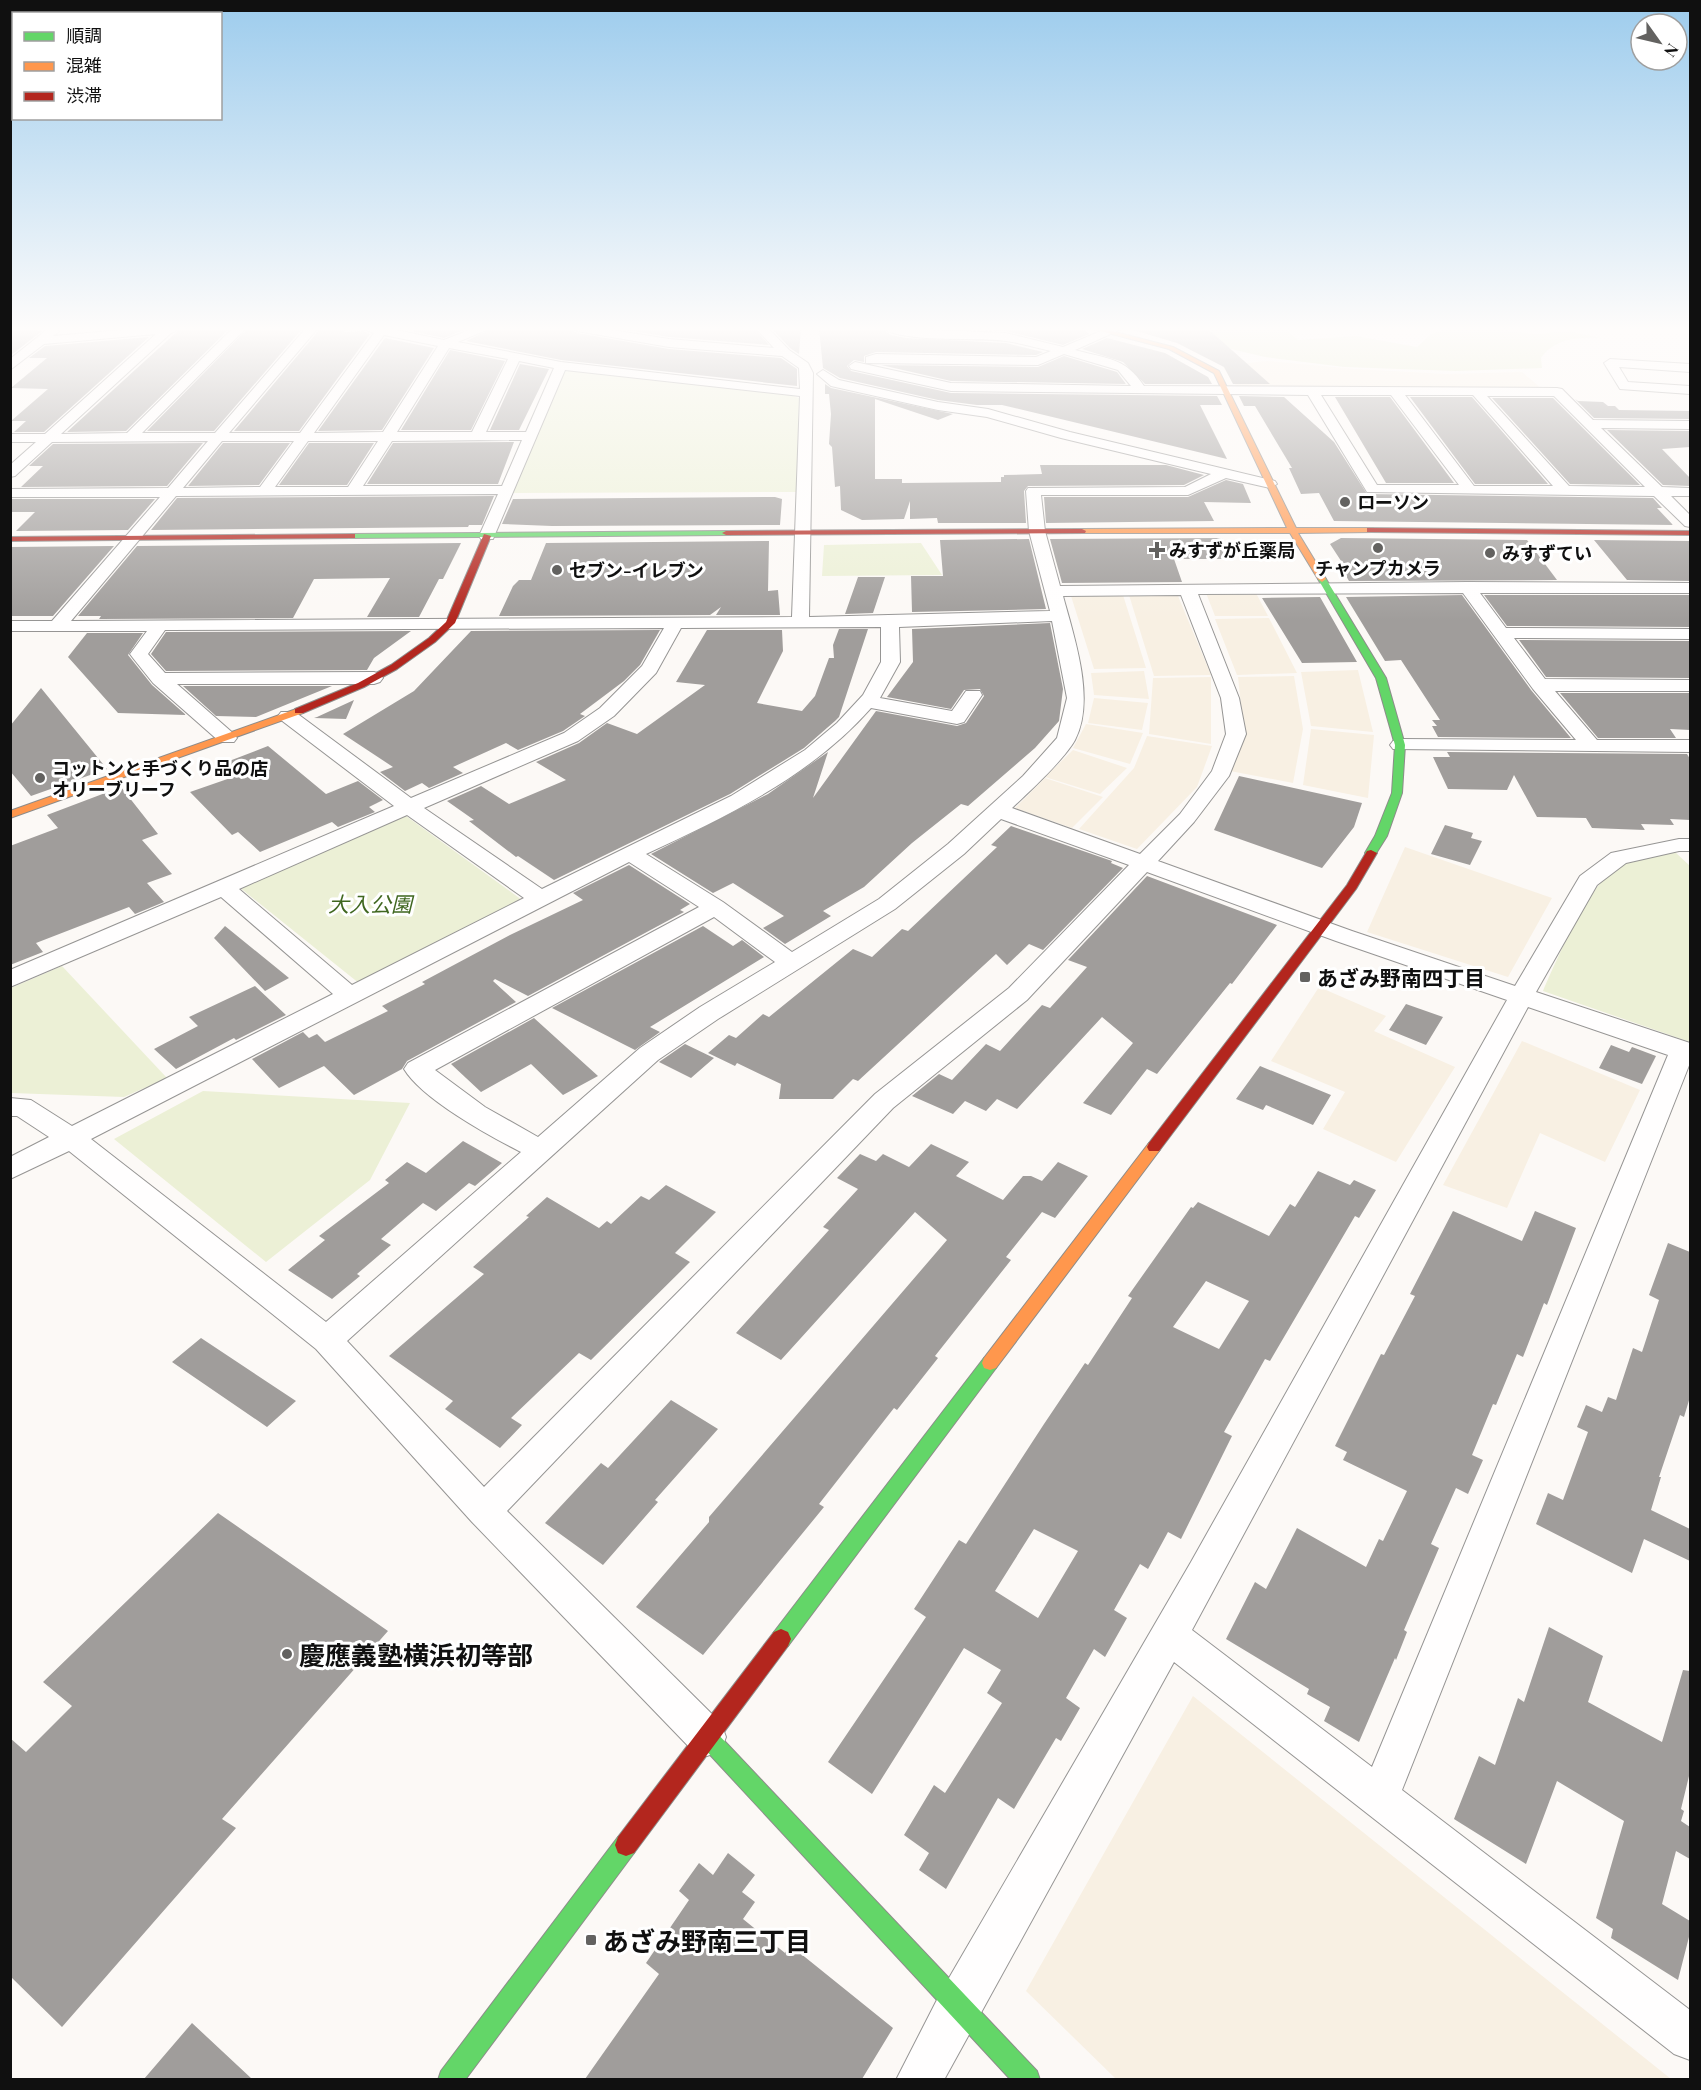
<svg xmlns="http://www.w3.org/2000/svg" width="1701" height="2090" font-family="'Playfair Display','Noto Sans JP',serif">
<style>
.farmland{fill:#f8f0e3}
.green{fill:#ecf0d6}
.forest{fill:#dfe8c4}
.building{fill:#a09d9b;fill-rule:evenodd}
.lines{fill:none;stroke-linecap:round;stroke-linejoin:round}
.street-casing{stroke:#969594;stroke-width:2}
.fast-casing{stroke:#8d8c8a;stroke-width:2}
.slow-casing{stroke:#8d8c8a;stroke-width:2}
.jam-casing{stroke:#8d8c8a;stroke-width:2}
.street{fill:#fffefe;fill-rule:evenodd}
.fast{fill:#63d668;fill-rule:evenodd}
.slow{fill:#ff974d;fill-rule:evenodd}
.jam{fill:#b3261e;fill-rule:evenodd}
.poi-dot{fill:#636260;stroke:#fff;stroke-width:2}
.labels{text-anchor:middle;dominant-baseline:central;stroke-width:6;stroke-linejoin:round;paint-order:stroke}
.far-poi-label{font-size:18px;font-weight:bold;fill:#101010;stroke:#fff;text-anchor:start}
.park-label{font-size:21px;font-style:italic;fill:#406720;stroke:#fff}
.poi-label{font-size:21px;font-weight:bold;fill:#101010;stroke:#fff;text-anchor:start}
.near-poi-label{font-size:26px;font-weight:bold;fill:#101010;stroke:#fff;text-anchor:start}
</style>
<rect width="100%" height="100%" fill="#fcf9f6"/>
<path class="farmland" d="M1267 361 1356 369 1445 374 1522 372 1541 388 1237 387 1222 366Z
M1206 593H1256L1268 616H1215Z
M1123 595 1146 668 1094 669 1071 596Z
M1129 595 1178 596 1211 675 1154 676Z
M1269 618 1297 673 1237 675 1215 619Z
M1358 670 1373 732 1311 726 1301 672Z
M1144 671 1149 699 1094 695 1091 673Z
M1294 676 1303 729 1293 783 1230 771 1244 733 1238 677Z
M1211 677V744L1149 734 1153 678Z
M1094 698 1148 703 1142 730 1088 723Z
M1086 724 1143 733 1130 764 1073 748Z
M1311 729 1374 735 1368 798 1303 785Z
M1147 736 1212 746 1197 787 1137 849 1079 829 1134 768Z
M1073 750 1127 768 1100 794 1045 777Z
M1045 778 1103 797 1072 828 1015 808Z
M1405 847 1552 898 1508 977 1367 932Z
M1319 987 1386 1016 1374 1031 1455 1067 1396 1162 1323 1129 1345 1092 1271 1061Z
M1522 1041 1640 1090 1605 1162 1540 1133 1507 1208 1443 1185Z
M1193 1696 1671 2079H1116L1026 1991Z"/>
<path class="green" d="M575 370 787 394 799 398 796 492 513 493 563 372Z
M921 543 942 575 822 576 824 545Z
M406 816 522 900 360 984 239 887Z
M1675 852 1690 866V1042L1543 991C1558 957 1589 884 1620 864 1632 857 1661 855 1675 852Z
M62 966 167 1078 124 1097 11 1093V988Z
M203 1091 410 1103 370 1180 266 1262 114 1139Z"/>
<path class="forest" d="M1211 328H1284L1298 340 1356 336 1417 347 1431 334 1452 328H1496L1511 332 1539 334 1567 331 1601 338C1578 337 1555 338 1541 358L1542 368 1456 371 1344 367 1265 357 1231 349 1212 336Z"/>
<path class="building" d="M10 328H17L42 331 10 356Z
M181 328H230L126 431 67 432Z
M248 328 302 329 214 431H147Z
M425 328H468L444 338 411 331Z
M493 328H569L577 333 669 349 781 358 797 369V386L561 360 466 341Z
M614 328H754L769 345 669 337Z
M771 328H801L799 354 790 348Z
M819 328H881L891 335 906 338 1006 343 1043 352 1036 355 876 352 864 356V362L854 360 847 366 851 371 951 393 1217 396 1222 405H1200L1227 459 1002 405H977L938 400 840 378 823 368Z
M942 328H1083L1089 334 1063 345 1006 331Z
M1126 328H1207L1270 384H1233L1224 367 1177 343Z
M320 329H347L344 332 363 331 370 334 299 431H234Z
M149 337 44 432H14L26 421H11L48 389 11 388 47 358H29L45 346Z
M385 338 434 348 382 430 318 431Z
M1107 338 1165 353 1208 377 1212 384H1145L1123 362 1082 349Z
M450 350 505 361 471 430H401Z
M1064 356 1117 372 1126 384 951 381 881 365 1038 367Z
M520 364 549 369 519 430H490Z
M825 384 831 388 953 414 938 420 875 399V479H902V483L1001 482V477H1004V475L1042 474 1040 465H1166L1204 475 1184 485 1028 486 1024 491 1026 523H938L937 518 910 519V501L904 519 862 520 841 510 840 486 835 487 832 447 829 444 831 414 829 394H825Z
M1239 396 1284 397 1334 442 1367 494 1653 498 1662 508H1657L1673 525 1334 521 1319 493 1301 494 1289 468H1292L1255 406H1244Z
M1335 397H1390L1454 483H1386Z
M1410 397H1472L1548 484H1475Z
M1492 398H1553L1640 485 1570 484Z
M1575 399 1578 401 1603 402 1608 406H1615L1619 410 1690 411V419L1594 418Z
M1607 430 1690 431V447L1662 449 1690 478V486L1663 485Z
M514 442 498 484H367L393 443Z
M203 443 167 486 21 487 43 466H29L53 444Z
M223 443H290L259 485 188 486Z
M309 443H374L347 485H279Z
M1226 480 1243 484 1251 503 1204 502 1214 521 1046 523 1044 497H1188Z
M494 496 482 525H469L468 527 151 530 177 498Z
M775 497 782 499 780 525 552 526 502 524 513 499Z
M10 499H155L128 530 16 531 35 512H10Z
M1222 538 1232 559H1174L1182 582 1062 583 1050 539Z
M1341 538 1527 540 1557 580 1349 581 1341 567H1345L1330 544Z
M1029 539 1046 609 912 612 911 576H943L940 540Z
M1594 540 1689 541 1690 581 1627 580Z
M769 541 768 591 778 590 780 615H716L721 607 710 615 499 616 513 586 519 580H531L546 543Z
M461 543 443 579H439L419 617H367L390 578 314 579 293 618 99 619 101 616H78L137 546Z
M114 546 53 616H10V547Z
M858 577H885L873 613 845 614Z
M1462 595 1531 690 1571 738 1438 737 1432 726H1437L1432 720H1440L1401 660 1385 661 1346 597Z
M1484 595H1690V627L1507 626Z
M1320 597 1357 662 1302 663 1262 598Z
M1050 623 1063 689 1059 721 1035 748 968 806 961 804 912 843 864 887 823 911 831 916 785 944 763 928 784 916 733 883 713 893 651 854 768 794 828 752 813 798 876 711 957 726 966 723 984 696 980 689 964 690 951 709 887 697 913 662 912 629Z
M839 629H868L839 717 835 721 804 748 730 794 554 880 518 856 516 857 469 821 474 820 447 801 481 786 509 804 566 780 536 762 579 743 607 723 637 734 705 685 676 682 707 630H782L783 651 757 703 802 711 815 696 829 658H834L833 645Z
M660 630 640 665 624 681 580 714 585 716 563 731 518 750 506 743 453 767 463 773 429 788 422 783 405 791 380 772 393 767 343 734 414 691 471 631Z
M411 631 374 658 367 670 166 671 151 654 166 632Z
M87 633H143L128 655 152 685 186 715 118 713 68 657Z
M1519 640 1690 641V678L1546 677Z
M183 686H332L256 717 216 716Z
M41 688 107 769 31 796 10 771V726Z
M1560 693H1690V730L1670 729 1676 738H1598Z
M354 700 346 719 314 718 317 717Z
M268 746 326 794 358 781 383 800 369 807 375 812 338 827 332 822 260 852 238 832 232 835 190 792 239 775 224 763Z
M1447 752 1687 754 1690 759V820L1670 819 1674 825 1641 824 1645 830 1592 828 1586 818 1537 817 1514 775 1507 790 1448 789 1433 757H1450Z
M1239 776 1362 803 1354 827 1322 868 1214 830Z
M121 787 158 834 142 840 172 874 147 883 164 902 135 914 129 907 36 943 43 952 10 965V846L58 828 47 815Z
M1445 825 1473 833 1471 838 1482 841 1470 865 1431 854Z
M1011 826 1112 861 1111 863 1123 868 1043 950 1029 944 1007 965 996 954 858 1081 853 1079 833 1099H779L781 1084 737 1063 735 1066 708 1053 729 1035 736 1038 763 1014 769 1017 853 949 872 957 902 929 908 931 997 847 991 845Z
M629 865 690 904 680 910 684 912 528 996 495 979 493 981 516 1002 407 1061 402 1069 354 1095 324 1066 279 1088 252 1059 303 1032 309 1038 317 1034 325 1042 388 1011 382 1006 425 984 422 982 510 935 583 900 573 893Z
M1147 876 1277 925 1232 984 1230 983 1157 1074 1147 1069 1111 1115 1083 1103 1133 1043 1102 1017 1017 1109 997 1099 986 1111 965 1101 953 1114 912 1096 939 1074 952 1080 986 1044 1000 1051 1042 1005 1050 1008 1087 967 1068 960Z
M225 926 289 978 265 991 214 938Z
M703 926 733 946 742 940 764 957 650 1027 660 1032 635 1050 552 1008Z
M255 986 286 1015 236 1040 234 1038 176 1069 154 1049 198 1026 189 1017Z
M1406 1004 1443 1017 1426 1045 1389 1030Z
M534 1018 598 1076 563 1095 531 1064 481 1092 451 1064Z
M685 1044 714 1058 691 1078 659 1062Z
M1611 1045 1629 1052 1632 1047 1656 1056 1642 1084 1599 1068Z
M1260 1066 1331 1095 1313 1125 1266 1105 1263 1110 1236 1099Z
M463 1141 502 1163 475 1186 469 1183 436 1211 423 1203 381 1239 391 1245 357 1274 360 1276 332 1299 288 1270 325 1240 319 1236 389 1183 385 1180 407 1162 426 1173Z
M931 1144 969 1162 956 1176 1003 1200 1023 1176H1031L1042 1181 1058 1162 1088 1176 1055 1218 1042 1212 1006 1257 1011 1260 935 1356 938 1358 897 1410 894 1408 819 1504 824 1507 703 1655 636 1607 709 1522V1517L947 1240 915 1212 781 1360 736 1333 829 1230 823 1227 858 1189 837 1178 860 1154 876 1161 883 1154 909 1167Z
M1318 1171 1350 1185 1354 1180 1376 1190 1359 1218 1355 1216 1270 1361 1265 1359 1224 1432 1232 1436 1181 1539 1168 1532 1148 1569 1140 1564 1114 1610 1127 1618 1105 1657 1094 1649 1066 1698 1080 1708 1061 1741 1056 1738 1014 1809 998 1798 946 1889 919 1870 929 1853 904 1835 934 1785 945 1793 1002 1703 987 1693 1001 1670 964 1648 872 1794 828 1762 926 1617 914 1609 959 1540 966 1544 1044 1424 1085 1363 1088 1365 1132 1298 1128 1296 1191 1207 1193 1208 1198 1202 1269 1236 1290 1204 1295 1207ZM1206 1281 1249 1301 1219 1349 1173 1327ZM1034 1529 1078 1551 1038 1618 995 1591Z
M666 1185 716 1212 675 1253 690 1262 591 1360 579 1353 511 1418 522 1425 500 1448 445 1409 453 1401 389 1356 484 1274 473 1267 529 1217 526 1216 547 1197 599 1228 607 1221 611 1224 641 1196 649 1200Z
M1453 1211 1522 1241 1535 1211 1576 1228 1547 1305 1544 1303 1523 1357 1517 1354 1496 1405 1493 1404 1472 1455 1483 1460 1468 1494 1456 1488 1431 1544 1439 1548 1404 1630 1407 1632 1396 1660 1395 1658 1359 1742 1324 1721 1330 1707 1307 1694 1309 1689 1226 1639 1255 1582 1266 1589 1297 1528 1366 1567 1379 1539 1383 1541 1407 1491 1343 1460 1347 1452 1335 1446 1381 1354 1384 1355 1415 1296 1410 1294Z
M1668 1243 1690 1252V1397L1684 1417 1680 1415 1659 1477H1661L1651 1510 1690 1529V1561L1644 1539 1632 1573 1536 1524 1548 1493 1563 1500 1588 1432 1577 1427 1586 1405 1602 1412 1608 1397 1616 1400 1633 1348 1642 1352 1659 1300 1649 1295Z
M201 1338 296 1401 267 1427 172 1362Z
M671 1400 718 1429 655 1500 658 1502 603 1565 545 1523 601 1463 608 1468Z
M218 1513 388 1631 222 1819 236 1828 62 2027 10 1976V1738L26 1752 72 1706 43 1682Z
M1549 1627 1603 1656 1588 1702 1662 1742 1683 1670 1690 1671V1772L1681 1809 1684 1811 1681 1821 1690 1827V1859L1676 1851 1662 1904 1690 1921V1933L1678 1980 1611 1938 1613 1929 1596 1918 1624 1821 1557 1781 1526 1864 1454 1819 1479 1756 1495 1765 1518 1698 1524 1702Z
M728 1853 755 1875 742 1892 755 1902 743 1919 785 1953 790 1945 893 2028 862 2079H585L659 1974 646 1963 689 1900 679 1891 699 1863 713 1875Z
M192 2023 252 2079H144Z"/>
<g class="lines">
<g class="street-casing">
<path id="street" d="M145 328 179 329 171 333 61 434 127 433 233 328H246L142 433H215L306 328H318L229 433H300L374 333 360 328H387L444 340 474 328H491L458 342 561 362 800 389 799 368 782 356 669 347 577 331 571 328H599L669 339 774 348 756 328H768L789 350 808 363 813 373 809 617 1050 611 1029 531 1026 491 1028 488 1185 487 1211 474 1061 438 987 417 938 410 831 386 817 374 823 370 839 380 938 402 988 409 1070 432 1275 481 1277 484 1270 488 1226 478 1188 495H1041L1045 531 1060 586 1467 582 1690 583V593H1480L1506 628 1690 629V639L1514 638 1545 679 1690 680V691H1555L1597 740H1690V752L1393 749 1390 745 1393 741 1400 739 1576 740 1533 689 1463 593 1198 594 1239 698 1246 734 1229 776 1194 822 1158 861 1352 931 1515 986 1580 876 1611 853 1679 839H1690V851H1679L1626 863 1597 885 1536 992 1690 1043V1063L1402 1790 1690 2010V2060L1674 2054 1174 1662 944 2080H896L942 1990 1191 1562 1507 1000 1336 941 1147 872 1027 1000 893 1108 507 1511 721 1723 726 1737 721 1751 707 1756 693 1751 472 1522 316 1349 69 1151 10 1179V1157L49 1137 17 1116H10V1098L31 1100 72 1126 333 994 221 897 10 987V970L394 806 281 720 278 716 281 712H295L411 798 564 733 600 708 642 666 664 628 165 630 148 654 165 673 374 672 380 674 383 678 380 682 374 684H177L234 734 237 738 234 742H220L153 683 133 658 130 654 147 631H10V621H52L160 497H10V489L168 488 208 441 52 442 15 476 10 477V465L36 442H10V434H45L156 334 44 344 10 370V359L49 328 57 329 59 331 53 336ZM384 335 438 346 383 432 314 433ZM449 348 508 359 472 432H397ZM519 361 554 368 526 432H486ZM565 370 800 396 792 617 71 621 176 496 498 494 479 536 481 539H493ZM522 440 502 486H363L392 441ZM222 441H294L260 487 183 488ZM308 441H378L348 487H275ZM1181 595 1221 698 1226 734 1212 771 1180 814 1140 854 1012 808C1029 792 1064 760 1075 740 1096 700 1074 637 1063 596ZM1052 621 1067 698 1057 738 1023 776 948 844 879 899 792 952 723 902 646 854C728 816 811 776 871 708L957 724 964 722 982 695 980 691H966L952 711 880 698 900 662 899 627ZM881 627V662L863 695 837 723 805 750 731 796 542 889 424 808 578 741 614 716 656 673 681 628ZM407 815 524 898 352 985 239 889ZM1001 819 1129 865 1009 988 875 1094 484 1487 347 1341 658 1060 718 1019 895 909 964 854ZM629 862 699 907 408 1063 404 1069C422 1099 489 1136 521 1152L326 1322 91 1139ZM714 917 775 962 700 1007 640 1048 538 1137 485 1107 435 1070ZM1528 1007 1668 1055 1372 1767 1192 1630Z
M883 328 1006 333 1063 347 1108 328H1124L1075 350C1107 359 1125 357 1144 386L1557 388 1562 389 1593 420 1690 421V429L1601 428 1662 487 1690 488V496H1671L1690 515V527L1685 526 1654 496 1367 492 1308 395 951 391 851 369 849 366 855 362 951 383 1131 386 1118 370 1064 354 1038 365 866 363V357L876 354 1036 357 1051 351C1037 348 1021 343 1006 341 980 337 901 343 883 328ZM1321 395H1391L1459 485H1377ZM1405 395H1473L1553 486H1474ZM1487 396H1554L1645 487 1569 486Z
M1610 359 1690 364V372L1619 367 1628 382 1690 386V394L1620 389 1604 363Z"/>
</g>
<g class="fast-casing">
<path id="fast" d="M726 531H729V535L352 538 348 536 352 534Z
M1322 576 1326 579 1386 678 1405 745 1402 793 1387 836 1375 855 1371 856 1365 853 1375 836 1392 793 1395 745 1376 678 1318 579Z
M990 1356 996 1358 998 1363 996 1368 788 1646 781 1649 774 1646 771 1639 774 1632 984 1358Z
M707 1727 714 1730 1037 2071 1040 2080H1011L700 1744 697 1737 700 1730Z
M626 1834 634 1837 637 1845 634 1853 465 2080H438L441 2071 618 1837Z"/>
</g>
<g class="slow-casing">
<path id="slow" d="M1089 328H1100L1173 347 1219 371 1296 528H1373V532L1298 533 1326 579 1322 582 1318 579 1290 533H1079L1078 531 1082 529 1287 528 1214 373 1169 349Z
M299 708 304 711 303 713 10 818V811Z
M1154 1142 1159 1143 1161 1147 1159 1151 996 1368 990 1370 984 1368 982 1363 984 1358 1149 1143Z"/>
</g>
<g class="jam-casing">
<path id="jam" d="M1367 528 1690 531V535L1370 532H1367Z
M1082 529 1086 531 1085 533 726 535 722 533 726 531Z
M355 534V538H352L10 541V537Z
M484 534 491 536 455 623 435 642 397 669 364 687 303 713H295V709L358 683 391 665 429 638 446 622Z
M1371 850 1377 853 1356 889 1159 1151H1149L1147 1147 1149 1143 1347 885 1367 851Z
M781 1629 788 1632 791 1639 788 1646 634 1853 626 1856 618 1853 615 1845 618 1837 774 1632Z"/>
</g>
<use href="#street" class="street"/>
<use href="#fast" class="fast"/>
<use href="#slow" class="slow"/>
<use href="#jam" class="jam"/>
</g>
<linearGradient id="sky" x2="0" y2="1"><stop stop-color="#9dcced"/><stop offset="0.53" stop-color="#fefcfb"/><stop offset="1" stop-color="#fefcfb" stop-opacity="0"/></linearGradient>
<rect width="1701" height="621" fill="url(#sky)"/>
<g class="poi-dot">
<circle cx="1345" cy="502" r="6"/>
<circle cx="1378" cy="548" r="6"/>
<path d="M1154 541h6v6h6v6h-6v6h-6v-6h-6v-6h6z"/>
<circle cx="1490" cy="553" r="6"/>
<circle cx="557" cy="570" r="6"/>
<circle cx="40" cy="778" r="6"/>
<rect x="1299" y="971" width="12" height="12" rx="3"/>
<circle cx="287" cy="1654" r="6"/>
<rect x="585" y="1934" width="12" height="12" rx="3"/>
</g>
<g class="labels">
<g class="far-poi-label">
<text x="1357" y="502">ローソン</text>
<text x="1169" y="550">みすずが丘薬局</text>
<text x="1502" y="553">みすずてい</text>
<text x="1378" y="568" text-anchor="middle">チャンプカメラ</text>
<text x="569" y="570">セブン-イレブン</text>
<text x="52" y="768">コットンと手づくり品の店<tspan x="52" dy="21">オリーブリーフ</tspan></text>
</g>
<g class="park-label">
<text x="370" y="903">大入公園</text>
</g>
<g class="poi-label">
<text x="1317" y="977">あざみ野南四丁目</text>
</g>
<g class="near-poi-label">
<text x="299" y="1654">慶應義塾横浜初等部</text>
<text x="603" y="1940">あざみ野南三丁目</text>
</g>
</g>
<rect width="1701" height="2090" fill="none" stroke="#101010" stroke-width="24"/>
<rect x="12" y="12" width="210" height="108" fill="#ffffff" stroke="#9f9f9f" stroke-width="1.5"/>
<rect x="24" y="32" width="30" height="9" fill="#63d668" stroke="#9f9f9f" stroke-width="1.5"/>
<text x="66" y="42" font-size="18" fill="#101010">順調</text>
<rect x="24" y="62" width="30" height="9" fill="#ff974d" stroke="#9f9f9f" stroke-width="1.5"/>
<text x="66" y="72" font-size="18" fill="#101010">混雑</text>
<rect x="24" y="92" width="30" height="9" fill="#b3261e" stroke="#9f9f9f" stroke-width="1.5"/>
<text x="66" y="102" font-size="18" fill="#101010">渋滞</text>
<g transform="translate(1659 42) rotate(124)"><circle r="28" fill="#ffffff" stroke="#9f9f9f" stroke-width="1.5"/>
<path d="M0-4.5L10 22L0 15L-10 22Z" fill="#636260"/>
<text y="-9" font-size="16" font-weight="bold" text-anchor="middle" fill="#101010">N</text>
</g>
</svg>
